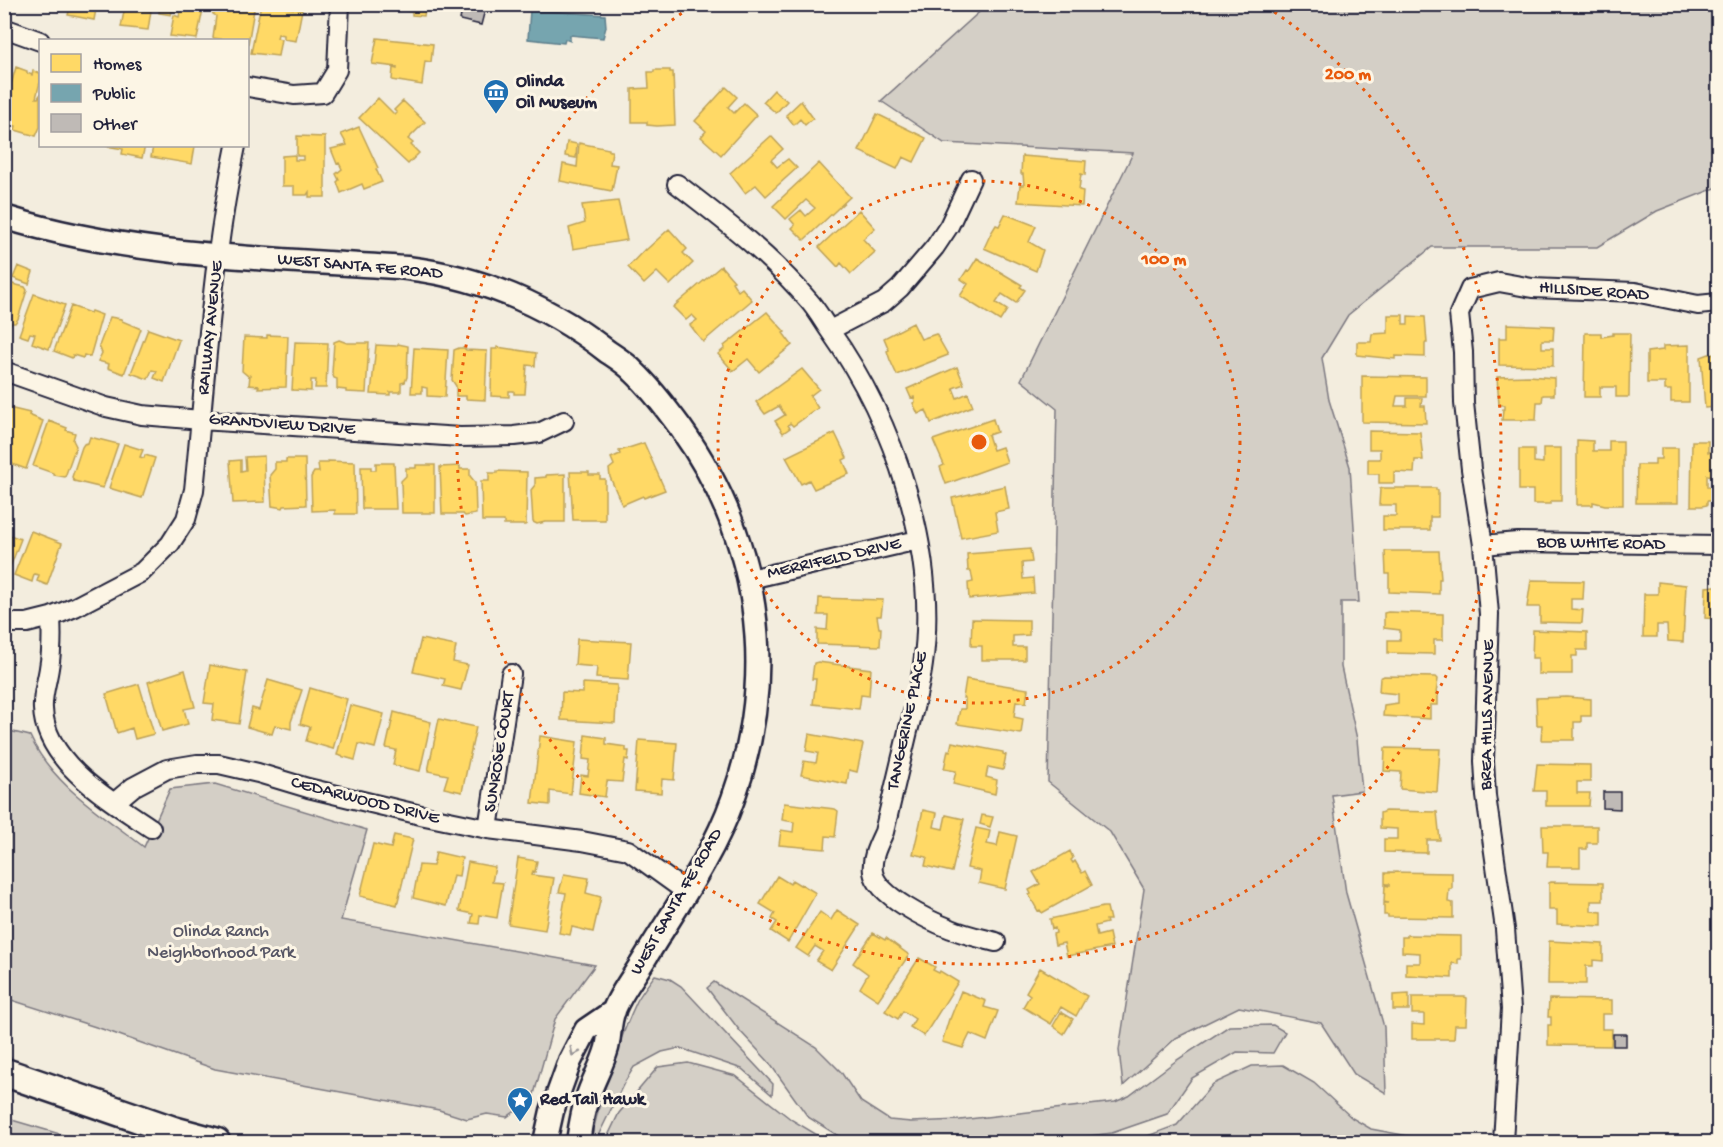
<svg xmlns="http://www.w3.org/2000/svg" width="1723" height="1147" font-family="'Gochi Hand',sans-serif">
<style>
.green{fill:#d4cfc6;stroke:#7b7880;stroke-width:1.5}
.homes{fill:#ffd966;stroke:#bda259;stroke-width:1.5}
.public{fill:#76a5af;stroke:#5d7e8c;stroke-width:1.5}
.building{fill:#bfbab6;stroke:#22223b;stroke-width:1.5}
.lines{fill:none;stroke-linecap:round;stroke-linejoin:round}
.minor-casing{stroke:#22223b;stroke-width:22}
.tertiary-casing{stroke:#22223b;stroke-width:27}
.primary-casing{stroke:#22223b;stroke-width:32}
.minor{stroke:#fcf5e5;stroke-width:18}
.tertiary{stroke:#fcf5e5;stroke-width:22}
.primary{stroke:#fcf5e5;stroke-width:27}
.oneway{stroke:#9a9698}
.ring{fill:none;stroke:#e8590c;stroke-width:3;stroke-dasharray:3 6}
.labels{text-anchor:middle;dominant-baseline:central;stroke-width:6;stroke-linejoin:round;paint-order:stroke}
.poi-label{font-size:18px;font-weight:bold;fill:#22223b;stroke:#fcf5e5;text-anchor:start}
.street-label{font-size:18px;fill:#22223b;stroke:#fcf5e5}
.park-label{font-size:18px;fill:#575665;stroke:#fcf5e5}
.centre{fill:#e8590c;stroke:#fcf5e5;stroke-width:3}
.ring-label{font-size:18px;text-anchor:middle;font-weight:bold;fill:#e8590c;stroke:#fcf5e5;stroke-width:6;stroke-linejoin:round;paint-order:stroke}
</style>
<rect width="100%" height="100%" fill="#f3edde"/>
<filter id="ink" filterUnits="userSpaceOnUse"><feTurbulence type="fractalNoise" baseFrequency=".0167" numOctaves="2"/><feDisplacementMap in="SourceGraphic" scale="12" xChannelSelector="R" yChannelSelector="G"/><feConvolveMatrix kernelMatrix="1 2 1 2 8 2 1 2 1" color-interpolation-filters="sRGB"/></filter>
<g filter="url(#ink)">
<path class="green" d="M987 5H1718V187L1657 211 1597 247H1432L1348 315 1322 358 1329 400 1350 467 1359 602H1341V667L1357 739 1362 791 1332 795 1346 893 1384 1027 1386 1093 1354 1074 1321 1023 1239 1007 1176 1038 1123 1086 1119 1050 1144 889 1110 832 1048 782 1057 409 1021 380 1133 153 944 143 881 101Z
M5 730 30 736C52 785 103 815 144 847L170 789 215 784 367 830 341 920 595 965 555 1019 529 1112H514L507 1117 487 1114 467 1119 439 1110 215 1069 102 1029 5 998Z
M655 975 670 979 681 986 773 1084 772 1095 742 1069 680 1048 662 1052 634 1067 624 1083 596 1140 591 1142C599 1099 618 1042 637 1001 642 992 649 983 655 975Z
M714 982 816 1047 841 1072 861 1102 889 1120 911 1122 960 1120 1115 1102 1129 1096 1177 1060 1229 1026 1273 1025 1285 1032 1273 1053 1237 1052 1192 1078 1167 1114 1112 1133 1044 1142H848L808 1117 768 1061 740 1031 707 988Z
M688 1063 736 1076 792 1120 829 1142H605L619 1113 658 1067Z
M1283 1065 1314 1083 1352 1118 1371 1129 1440 1142H1132L1177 1125 1213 1084 1252 1066Z
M5 1118 87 1142H5Z"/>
<path class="homes" d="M71 4H97L94 20 68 15Z
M131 4H152L148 30 121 27 125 6 130 7Z
M160 4H204L197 39 170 36 174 15 179 17 180 12 172 11 171 15 159 13Z
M214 4H255L248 44V40H228L213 38 216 16 213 14 211 8Z
M261 4 302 10 296 41 284 39V35L278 34 277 38 281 39 278 56 251 53Z
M404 4H426L424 16 412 15V12L407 11 404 8Z
M377 38 433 44 431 62 425 61 422 85 392 80 393 68 397 69V67L372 64Z
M16 67 27 71V73L32 75 33 71 40 73V82L36 98H38L40 95V127L36 136 15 130 16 126 4 123V109Z
M654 70H670V72H673L675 125 657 126 647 125V122H632V89L649 88 648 72H654Z
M726 87 737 97 728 107 734 113 744 103 757 115 721 155 701 137 706 131 695 121Z
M774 90 787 101 776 113 763 102Z
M378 98 395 115 397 113 394 110 403 101 425 122 408 139 413 143 411 145 419 153 408 164 359 118Z
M801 101 813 118 805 125 800 119 794 125 786 115Z
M877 114 926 138 914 162 903 157 897 169 859 151Z
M359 127 378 168 376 169 382 182 364 189 362 184 341 193 337 182 339 180 336 174 342 169 339 163 337 164 331 149 347 145 341 134Z
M297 136 325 137V197H309V192L307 195H294V186H282V156L295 155V160H303V156H297Z
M771 136 783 149 771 160 777 167 788 159 797 168 766 196 756 185 745 193 730 173Z
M567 142 577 144 576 158 565 156Z
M579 143 609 149V151H612L610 164 617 165 612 191 560 181 563 164 577 167Z
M106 146H145L142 158 122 154 123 149Z
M153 146H195L192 164 151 157Z
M1022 156 1086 161 1085 175 1081 174 1079 190 1083 191 1082 206 1018 202 1020 185H1024L1023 174H1021Z
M819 163 850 197 804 240 792 228 795 225 790 219 801 210 806 216 815 208 806 200 786 219 773 206Z
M618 201 627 240 573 249 569 228 585 223 582 205Z
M859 210 875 228 863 239 875 252 851 274 841 263 838 267 819 247Z
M1005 214 1036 226 1029 242 1043 250 1036 271 984 248 991 233 996 225 999 226Z
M669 229 687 249 683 253 693 263 670 285 657 272 644 284 628 267 645 249 646 250Z
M977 258 1022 285 1020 287 1025 290 1016 303 1002 294 996 303 1007 310 1000 321 960 296 968 284 961 279 967 270 969 271Z
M18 266 33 272 29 284 13 278Z
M721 266 734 281 732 282 738 291 742 288 752 300 703 342 690 325 697 320 692 315 686 320 673 307Z
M4 282 25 287 27 290 18 319 15 323H11L8 331 4 330Z
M34 294 65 305 49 349 32 343 35 334 30 333 28 338 19 335Z
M71 306 90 313 91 311 102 315 90 357 84 355 83 358 73 355 72 358 54 351Z
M767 312 785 332 783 333 792 345 759 372 748 359 733 371 718 354 725 348 724 346Z
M1388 315H1403V324H1408V316L1425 317 1427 343H1425V357L1395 356V359L1357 355V342H1371L1372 334 1388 333Z
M110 317 121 319 122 321 141 329 124 374 108 368 109 364 98 361 102 353 99 346Z
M913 323 921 339 936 334 948 355 897 375 890 360 887 351 889 350 884 338Z
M1507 324 1554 326 1553 340H1542V348H1553V366L1499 365V338H1507Z
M148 329 179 340 164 382 154 378 157 371 152 370 148 379 131 373Z
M1585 333H1601V337L1613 335V333H1630L1629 397H1616V387H1600V397H1584Z
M267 335 288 336 286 387 258 388 259 386 249 385 250 375 248 376 242 371 244 337 267 338Z
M339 340 347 343H369L366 393 346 392V390L337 389V379L334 378 332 373 334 342Z
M295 342 328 343 326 388H315L316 380H311V391L292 390Z
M398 344 408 346 407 377 405 382 401 383V392H390V395L371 394 376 345 396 346Z
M1689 345V402H1671V390H1665V383H1647V352L1663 350V346Z
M497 347 536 353 535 366 527 365 525 394H514V391H509V397L491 396 492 349H497Z
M414 348 448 350 445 397 427 396V388L422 387V393H411Z
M459 348H464L466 350 487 351 485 400 466 399V396H456V386L452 380 454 350Z
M1709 354 1718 355V407L1705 408 1701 357Z
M957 367 964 384 953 388 957 398 968 393 973 406 931 423 926 410 918 414 913 403 915 402 914 397 911 398 907 389Z
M802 369 819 389 810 396 818 408 793 426 790 423 788 425 790 428 783 433 775 421 785 415 779 406 765 414 756 402Z
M1362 376 1426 377V396H1397L1395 406H1407V398H1422L1421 406H1425L1426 423 1362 422Z
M1529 376 1554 378V395H1543L1542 402H1537L1536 420H1502L1503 409H1505V405H1499L1497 377Z
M9 408 30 413 29 415 43 421 26 469 4 461V415L6 416Z
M993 419 997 432 988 435 993 450 1002 447 1007 462 946 484 940 467 944 465 933 440Z
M49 421 67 428 66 430 75 433 73 440 76 446 65 477 54 475 53 473 33 466Z
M1369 431 1420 432 1423 460H1415L1414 473 1394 472V483H1379V474H1368V459H1380V449H1369Z
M835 433 847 458 843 460 849 474 814 489 809 480 801 484 786 457Z
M90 437 118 444 103 488 74 481 72 477 82 447 84 444 88 443Z
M1577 440 1593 441V451H1609V441H1623V505H1605L1593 502V505H1577Z
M1692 441H1708V452H1718V506V476L1707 475V487H1716L1715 501H1707V505L1702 506H1691Z
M644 443 665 490 644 498 643 496 622 505 610 477 609 469 614 465 611 458 620 454 619 451Z
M124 444 143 450 140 457 144 458 145 455 155 458 142 498 109 488Z
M1543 448H1561V501H1551V504H1533V490H1519V449H1534V462L1543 463Z
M1661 448H1678V503H1636L1637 465H1655V459H1661Z
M264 456 265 502 233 503 230 461 241 460V471L246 470 245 457Z
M286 459H305L306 505 284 506 283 508 272 506 270 475 275 469V462H286Z
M328 461 355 462 356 514H335V510L312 511 311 477 314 472H319L318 463H328Z
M376 463H394L396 509H362L361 467H371V470H376Z
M416 465H435V513H402L401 481 406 476V468H416Z
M460 466V469H470V476L475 482 476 514 465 516 463 514H442L440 467Z
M497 471 527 472 526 525H504V521H482L481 481H489V473H497Z
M570 472H589V475H600V479H605V520H573Z
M565 474V522H545L537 524 533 522 531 490 535 485V478L546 477V475Z
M1005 486 1009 509 995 512 998 531 961 538 952 498Z
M1383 488H1436V490H1438V517H1430V530H1383V516H1396V505H1379L1380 489Z
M31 531 62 543 47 585 37 581 39 575 34 574 32 582 14 575Z
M4 533 21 539 4 583Z
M1030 549 1032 562 1022 563 1023 579 1033 578 1034 593 969 599 968 583 973 582 971 571H968L967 554Z
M1385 551H1439L1441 579H1439V594L1389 592V574H1386Z
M1531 580 1584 581 1583 599H1571V609L1583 610 1582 623 1540 622V607H1527Z
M1658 582 1686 585 1683 642 1668 641 1667 625H1657V637H1643L1644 594H1658Z
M1715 586H1718V619L1705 618 1706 587Z
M819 598 883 600 881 616H877L879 628H881L880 646 817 644V629L827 630 828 615H818Z
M1388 612 1443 614V640H1434V654L1388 653V640H1400V630L1384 628V613Z
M972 619 1029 620V635L1013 636V647H1025V660H982V646H971Z
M1533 630 1587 632V650H1577V656H1572V674H1538V658H1532Z
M421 639 456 646 453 662 468 665 461 690 443 686 445 679 413 672Z
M577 639 631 642 628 680 596 678 597 667 575 665Z
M818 662 871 669 869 696 861 695 859 709 813 704 816 679H812L814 663Z
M210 665 247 672 239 724 212 720 214 704 204 703Z
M185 670 195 707 184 709 188 724 162 731 148 682Z
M1384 676 1436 677 1438 679 1436 694H1438V705H1430V719L1383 716 1384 705 1398 703V694L1379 692 1380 678Z
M966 679 1028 689 1026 703 1016 701 1014 717 1023 719 1021 734 957 724 960 709H965V698H963Z
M268 680 302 690 291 722V729L275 725 272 734 247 727 252 708 259 710Z
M583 683 617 685 615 723 561 720 562 692 583 693Z
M139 684 154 734 135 739 132 728 117 733 106 694Z
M310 688 347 699 333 749 306 741 310 727 300 724Z
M1567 697 1591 699V716H1581V722H1574V740H1541L1542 725H1537L1536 698Z
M350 705 384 714 375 748 359 744 355 760 337 755Z
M394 712 431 722 420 771 393 765 396 750 386 748Z
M439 719 476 727 462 792 444 788 448 775 428 771Z
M809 734 863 744 857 772 849 770 847 784 801 775 804 761 816 763 818 753 806 751Z
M585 735 606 738V744L626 747V751H629L628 760 625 759 622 782 607 781 605 797 579 793 581 775 588 776 590 760 583 759Z
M540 736 577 742 571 794 550 791V805L532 803Z
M639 740 677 743 674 780 662 779 661 793 635 791Z
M952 742 1003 752V754L1006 755 1003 770 988 767 986 777 997 780 995 794 953 784 956 771 944 769 948 750 950 751Z
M1385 748 1440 749 1437 792 1400 789 1401 772 1384 771Z
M1537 764 1590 765V782H1577V793H1590L1589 806H1546V791H1534Z
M784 803 835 809 838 811 835 837 826 836 825 849 779 845 781 830 793 832 794 822 782 820Z
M923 810 937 813 934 827 943 829 946 815 964 819 952 872 925 866 927 857 913 854Z
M1385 811 1437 812 1440 840H1427V853L1384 852V839H1397V829L1380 828V813Z
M982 815 993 817 990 827 980 824Z
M1542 826H1597V843H1587V849H1580V867H1547L1548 852H1543Z
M976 828 990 831 987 844 997 846 1000 832 1017 836 1005 889 979 883 981 871 967 868Z
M394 835 413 839 397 905 360 896 373 844 391 848Z
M1070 851 1073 858 1071 860 1073 863 1075 861 1082 873 1085 871 1092 885 1042 913 1040 910 1038 911 1029 895 1031 894 1029 890 1040 884 1033 872Z
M436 852 462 858 459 876 453 875 446 906 413 898 419 865 433 866Z
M518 858 537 861 535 872 533 871 532 875 554 878 545 930 508 924Z
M468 862 495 867 492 882 503 883 497 918 480 915 479 924 471 923 473 914 459 911Z
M1389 872 1452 873V889H1449L1448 902 1453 903V918L1388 917V915H1384V903H1388L1384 902 1385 885 1389 886V884H1385V873H1389Z
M564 874 589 878 586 893 601 897 593 932 572 927 570 935 559 933 566 893 559 892Z
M777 876 790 884 792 880 800 885 801 884 816 893 788 942 771 931 777 922 772 919 775 913 760 904Z
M1551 882 1603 883V901H1591V911L1602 912V926L1557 924V910H1549V883Z
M1103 907H1107L1110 920H1106L1107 923 1095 926 1097 936 1109 933 1112 947 1067 956 1064 943 1055 945 1053 934 1056 933 1055 928 1052 929 1050 919Z
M837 910 860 925 831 970 816 961 823 951 815 946 808 956 796 948 820 912 831 920Z
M873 933 885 940 886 938 909 955 878 1000 860 988 868 974 853 963Z
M1407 935 1461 936V959H1458V964L1452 963V978L1406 975V963H1420V953L1402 952V937H1407Z
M1549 941 1603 944V961L1593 960V966H1586V984H1548Z
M919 958 935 967 933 970 939 973 940 971 958 982 924 1036 910 1027 915 1019 903 1011 898 1019 885 1011Z
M1040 968 1087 996 1076 1016 1061 1007 1051 1024 1023 1007 1030 995 1026 992Z
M961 991 986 1001 984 1007 998 1011 987 1041 970 1034 963 1048 942 1042 949 1019H950Z
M1409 994V1010H1393V995Z
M1412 997H1465L1467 998 1466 1025H1455L1454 1039H1412V1024L1424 1025V1014H1412Z
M1549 999 1612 1000V1014H1602V1029H1612L1611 1046 1548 1045V1025H1551V1017H1548Z
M1061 1012 1073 1019 1064 1034 1053 1026Z"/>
<path class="public" d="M530 10 605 15 606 27 603 38 570 35V41L565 39 564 43 528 39Z"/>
<path class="building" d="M463 4 486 6 481 25 460 20Z
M1603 792H1620V809L1603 808Z
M1613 1034H1626V1046H1613Z"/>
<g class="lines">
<g class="minor-casing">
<path id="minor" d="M4 28 40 41
M248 87 294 95 323 93 337 70 340 4
M677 184C724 220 771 256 809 301 817 310 823 321 830 331 894 421 939 552 923 664 920 687 914 709 908 731 900 764 892 798 884 832 878 845 871 858 873 872 877 896 930 921 951 929 965 935 981 938 996 942
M830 330 884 302 900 288 935 247 949 226 971 179
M4 371 106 407 142 415 201 420 460 437 514 436 539 433 564 421
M1483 545 1518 542 1718 545
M750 579 918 540
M51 617C52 635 52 651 49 668 47 682 42 695 43 709 45 763 111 801 151 828
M4 623H27L51 617 75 607 142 572 170 544 186 519 194 490C206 375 212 258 236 146
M114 803 133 787 167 769 197 764H219L258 773 308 788 425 816 488 829 582 841 628 850 685 891
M488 829 511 674
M1503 1142 1511 1009 1505 929 1486 796 1484 761 1489 614 1483 545 1471 469 1464 403 1463 352 1459 314 1470 289 1499 282 1532 288 1635 292 1698 305 1718 303"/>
</g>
<g class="tertiary-casing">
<path id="tertiary" d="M4 217C135 258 272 258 407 268 481 277 549 306 608 352 617 358 627 364 634 372 651 388 666 408 680 427 759 537 779 671 733 799 713 856 676 907 645 958 635 975 621 992 614 1010 609 1022 610 1036 607 1048 602 1066 592 1082 587 1099 582 1113 580 1128 578 1142
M545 1142 552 1111 570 1061 586 1030 614 1011"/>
</g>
<g class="primary-casing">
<path id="primary" d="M4 1072 175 1131 216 1142"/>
</g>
<use href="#minor" class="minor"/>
<use href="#tertiary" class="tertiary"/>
<use href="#primary" class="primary"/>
</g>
<defs><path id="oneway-chevron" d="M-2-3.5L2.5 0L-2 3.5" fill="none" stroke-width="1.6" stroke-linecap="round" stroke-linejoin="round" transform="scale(1.5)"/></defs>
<use class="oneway" href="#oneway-chevron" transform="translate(574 1052) rotate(117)"/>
</g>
<g class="ring">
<circle cx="979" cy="442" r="261"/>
<path d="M1267 7A522 522 0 1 1 691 7"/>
</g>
<defs>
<g id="museum-pin" transform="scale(1.35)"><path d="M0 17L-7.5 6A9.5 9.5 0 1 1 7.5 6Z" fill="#1f6fb2" stroke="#fcf5e5"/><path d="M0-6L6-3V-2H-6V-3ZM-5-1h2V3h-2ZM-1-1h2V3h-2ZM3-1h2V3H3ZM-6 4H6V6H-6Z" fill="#fff"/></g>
<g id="sight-pin" transform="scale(1.35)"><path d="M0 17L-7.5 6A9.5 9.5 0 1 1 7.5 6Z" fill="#1f6fb2" stroke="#fcf5e5"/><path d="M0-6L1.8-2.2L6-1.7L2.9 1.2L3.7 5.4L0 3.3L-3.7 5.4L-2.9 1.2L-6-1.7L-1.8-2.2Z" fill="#fff"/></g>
</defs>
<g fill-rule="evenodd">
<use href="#museum-pin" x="496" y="92"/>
<use href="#sight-pin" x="520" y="1100"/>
</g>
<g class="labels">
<g class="poi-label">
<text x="516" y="82">Olinda<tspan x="516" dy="21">Oil Museum</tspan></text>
<text x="540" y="1100">Red Tail Hawk</text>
</g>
<g class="street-label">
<text transform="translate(360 267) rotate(5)">WEST SANTA FE ROAD</text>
<text transform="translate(1594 292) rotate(4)">HILLSIDE ROAD</text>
<text transform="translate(211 328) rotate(-84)">RAILWAY AVENUE</text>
<text transform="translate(282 425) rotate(4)">GRANDVIEW DRIVE</text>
<text transform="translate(1601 544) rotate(1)">BOB WHITE ROAD</text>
<text transform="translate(834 559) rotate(-13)">MERRIFELD DRIVE</text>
<text transform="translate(1488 715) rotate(-89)">BREA HILLS AVENUE</text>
<text transform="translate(908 721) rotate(-78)">TANGERINE PLACE</text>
<text transform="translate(500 752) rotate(-81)">SUNROSE COURT</text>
<text transform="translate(365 801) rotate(14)">CEDARWOOD DRIVE</text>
<text transform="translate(677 902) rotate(-60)">WEST SANTA FE ROAD</text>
</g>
<g class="park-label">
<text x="221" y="932">Olinda Ranch<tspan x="221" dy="21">Neighborhood Park</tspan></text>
</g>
</g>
<circle cx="979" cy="442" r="9" class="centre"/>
<g class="ring-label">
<text x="1348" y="79">200 m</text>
<text x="1164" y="264">100 m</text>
</g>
<rect width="1723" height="1147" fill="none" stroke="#fcf5e5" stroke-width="24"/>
<rect x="12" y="12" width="1699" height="1123" fill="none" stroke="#22223b" stroke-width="2" filter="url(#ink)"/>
<rect x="39" y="39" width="210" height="108" fill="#fcf5e5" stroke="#a5a1a1" stroke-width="1.5"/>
<rect x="51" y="54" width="30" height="18" fill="#ffd966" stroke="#a5a1a1" stroke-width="1.5"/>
<text x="93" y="69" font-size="18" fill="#22223b">Homes</text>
<rect x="51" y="84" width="30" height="18" fill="#76a5af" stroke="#a5a1a1" stroke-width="1.5"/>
<text x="93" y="99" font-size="18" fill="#22223b">Public</text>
<rect x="51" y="114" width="30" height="18" fill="#bfbab6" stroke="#a5a1a1" stroke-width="1.5"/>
<text x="93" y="129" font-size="18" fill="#22223b">Other</text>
</svg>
